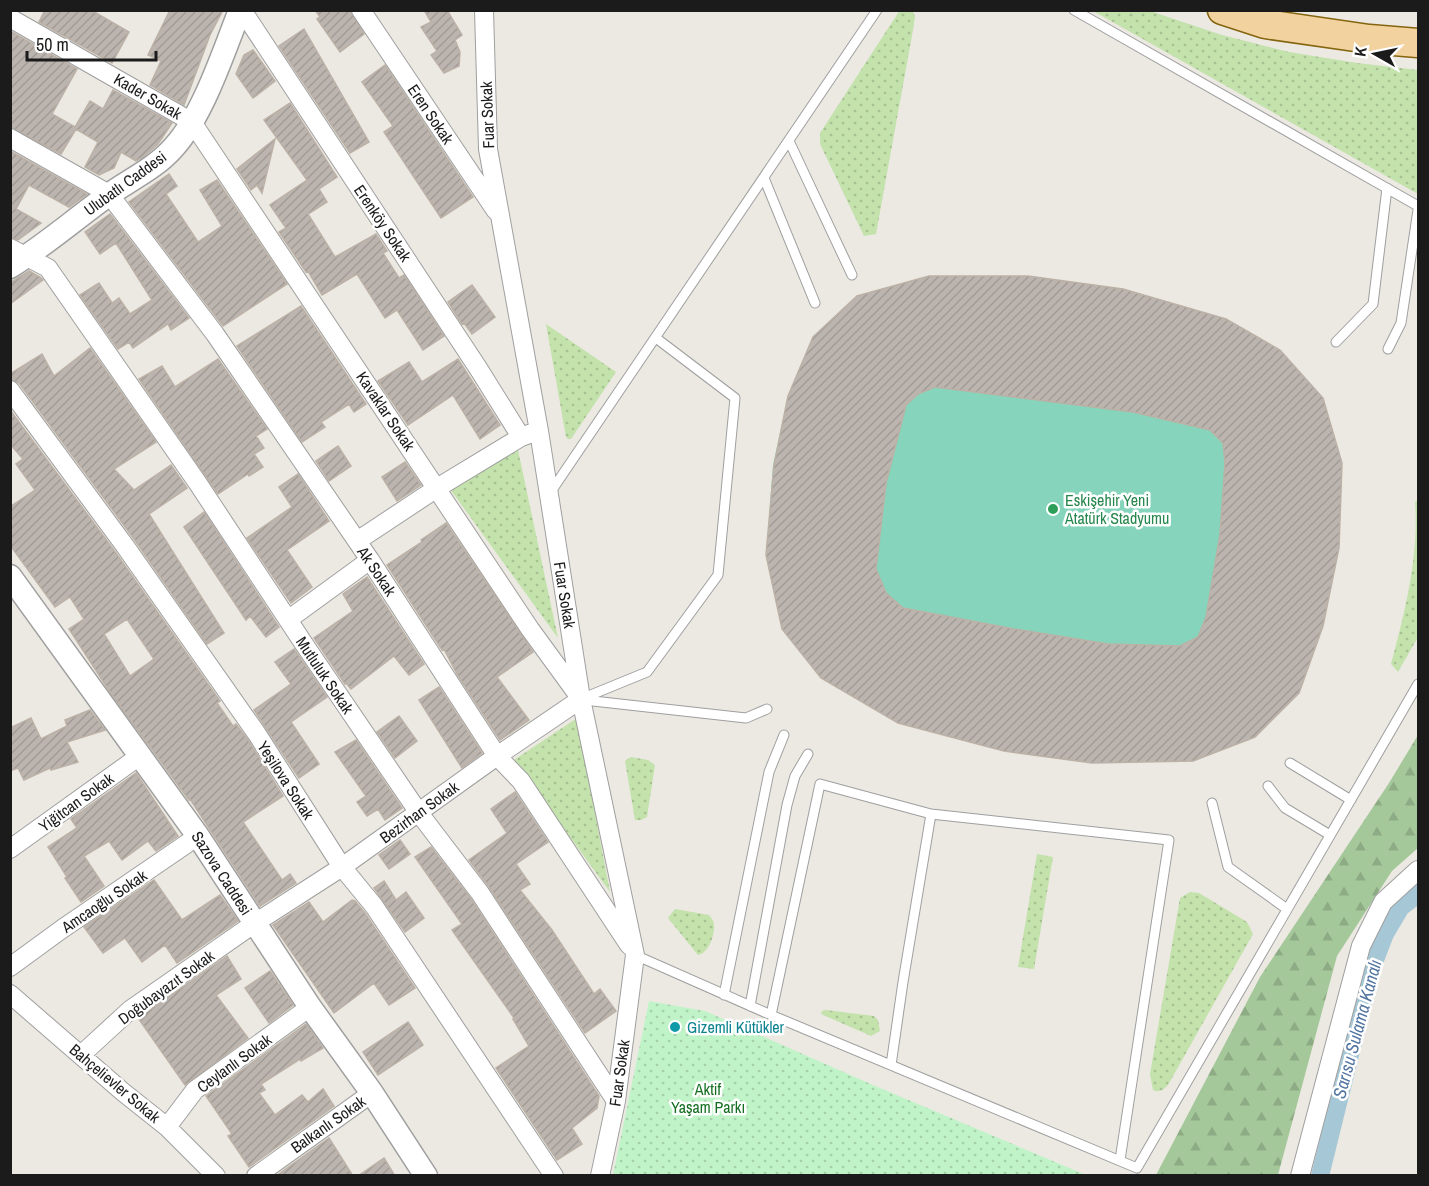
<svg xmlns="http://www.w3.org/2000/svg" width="1429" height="1186" font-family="'Archivo Narrow',sans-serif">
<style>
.grass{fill:url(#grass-dots)}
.forest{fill:url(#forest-firs)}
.park{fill:url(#park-dots)}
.pitch{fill:#86d4bb}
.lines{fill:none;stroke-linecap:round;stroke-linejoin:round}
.canal{stroke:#a6c8d6;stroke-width:18}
.building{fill:url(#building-hatch);stroke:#bcb1a6;stroke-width:1.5;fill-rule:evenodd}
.service-casing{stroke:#9f9f9f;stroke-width:11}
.minor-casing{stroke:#9f9f9f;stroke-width:20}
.tertiary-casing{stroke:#9f9f9f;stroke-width:25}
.primary-casing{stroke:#85640e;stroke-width:31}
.service{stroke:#fff;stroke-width:9}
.minor{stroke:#fff;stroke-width:18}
.tertiary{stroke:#fff;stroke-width:22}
.primary{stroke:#f2d3a0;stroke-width:28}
.leisure-dot{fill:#2e9e5b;stroke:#fff;stroke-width:2}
.culture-dot{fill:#0f9aa8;stroke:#fff;stroke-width:2}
.labels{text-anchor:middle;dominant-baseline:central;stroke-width:5;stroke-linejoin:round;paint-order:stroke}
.street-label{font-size:16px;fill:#1b1b1b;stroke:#fff}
.leisure-label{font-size:16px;fill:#27864d;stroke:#fff;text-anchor:start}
.culture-label{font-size:16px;fill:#0d838f;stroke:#fff;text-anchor:start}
.park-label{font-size:16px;fill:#156e21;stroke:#fff}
.water-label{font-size:18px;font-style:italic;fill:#5275a1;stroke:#fff}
</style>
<defs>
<pattern id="grass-dots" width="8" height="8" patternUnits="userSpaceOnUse" patternTransform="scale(1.5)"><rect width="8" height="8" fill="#c3e2ac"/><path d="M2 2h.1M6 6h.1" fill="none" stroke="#a7c193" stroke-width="1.8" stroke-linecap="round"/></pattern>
<pattern id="forest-firs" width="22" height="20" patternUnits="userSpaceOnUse" patternTransform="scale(1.5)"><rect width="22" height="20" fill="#a5c89a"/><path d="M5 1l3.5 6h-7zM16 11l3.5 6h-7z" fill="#8dab84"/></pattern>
<pattern id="park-dots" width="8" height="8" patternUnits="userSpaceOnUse" patternTransform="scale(1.5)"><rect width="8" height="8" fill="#c1f3c8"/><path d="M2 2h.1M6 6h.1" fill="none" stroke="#a5d0ab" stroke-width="1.8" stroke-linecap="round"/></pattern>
<pattern id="building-hatch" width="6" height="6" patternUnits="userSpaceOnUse" patternTransform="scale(1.5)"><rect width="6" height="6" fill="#bcb5af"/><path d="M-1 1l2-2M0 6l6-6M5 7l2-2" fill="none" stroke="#a19b96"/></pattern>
</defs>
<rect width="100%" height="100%" fill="#ece9e2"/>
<path class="grass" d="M900 10 913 11 915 17 913 30 876 234 864 236 820 144V133Z
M1093 11H1150L1222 35 1289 52 1357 63 1418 70V194Z
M546 324 616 372 571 439H568L566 437Z
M518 450 558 638 450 489Z
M1418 500V637L1398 672 1391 664C1405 612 1419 556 1415 502Z
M577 718 610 892 514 760Z
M631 757 648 760 655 765 647 817 641 820H635L625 761Z
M1037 854 1053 857 1034 969 1018 967Z
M1190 892 1199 893 1247 922 1253 934 1168 1085C1163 1090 1160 1093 1153 1090L1150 1074 1180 898Z
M675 909 709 915C711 918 714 921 714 924 715 935 709 953 698 955L668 918Z
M826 1010 874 1016 878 1020 880 1031 871 1036 821 1014 822 1011Z"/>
<path class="forest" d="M1418 735V848L1392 871 1337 956 1278 1175H1156L1260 977 1389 783Z"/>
<path class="park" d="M649 1001 705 1011 873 1085 1086 1175H613Z"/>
<path class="pitch" d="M929 276H1028L1123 289 1226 319 1280 350 1323 398 1342 463 1339 548 1323 626 1255 737 1193 761 1092 763 1004 751 898 723 821 678 782 629 766 556 773 465 788 396Z"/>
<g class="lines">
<path class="canal" d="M1320 1176 1371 970 1385 934 1401 907 1418 894"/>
</g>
<path class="building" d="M45 10H91L129 32 112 63 39 22Z
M170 10H223L210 35 184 105 150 85 161 61 148 55Z
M315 10H350L364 34 340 52 317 19 320 17Z
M424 10H447L462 35 455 40 460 52 459 66 444 73 431 55 437 51 421 27 431 22Z
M304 29 369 142 350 153 279 46Z
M10 31 77 69 52 114 75 127 90 101 103 109 113 90 172 123 158 144 143 157 136 161 121 152 114 168 99 175 85 167 98 142 76 129 61 154 10 127Z
M253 50 275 81 253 98 236 74 244 55Z
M385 65 473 197 441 218 384 132 393 126 362 82Z
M290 103 337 177 319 189 327 202 308 214 335 257 376 234 387 251 383 253 399 278 404 275 444 336 423 350 397 310 385 318 357 274 322 295 308 271 306 272 279 232 286 228 270 205 307 180 264 120Z
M275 139 262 193 257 185 251 190 237 169Z
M10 151 87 194 69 207 29 185 16 209 41 223 18 240 10 237Z
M169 174 177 186 166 194 198 242 222 226 200 190 217 180 287 284 223 326 129 202Z
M110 214 189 318 171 330 168 324 133 348 129 342 118 349 80 295 99 283 112 303 119 298 130 314 152 300 116 243 100 254 85 232Z
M29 271 40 277 43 280 10 304V283Z
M929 276H1028L1123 289 1226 319 1280 350 1323 398 1342 463 1339 548 1323 626 1299 693 1255 737 1193 761 1092 763 1004 751 898 723 821 678 782 629 766 555 774 465 788 396 813 337 857 296ZM935 387 1133 412 1210 430 1223 443 1225 463 1220 534 1206 617 1198 637 1180 646 1108 644 1014 629 903 608 886 593 876 569 886 483 906 405 918 394Z
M472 285 495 317 472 334 464 323 462 324 448 302Z
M301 306 366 404 354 412 349 404 321 422 325 427 302 442 237 346Z
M90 348 156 442 114 469 134 490 171 465 187 488 149 514 224 633 207 644 134 539 19 383 10 379V374L42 354 54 376Z
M218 359 267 429 256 436 264 448 254 454 263 467 249 476 248 474 218 494 139 379 162 366 175 387Z
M458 359 500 425 480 439 453 395 408 425 378 381 409 362 422 382Z
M10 410 116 553 220 701 217 703 233 726 236 724 248 740 283 796 243 822 282 880 290 874 296 883 260 906 190 799 189 800 110 692 69 629 84 619 70 597 55 607 10 545V507L35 490 16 464 23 459 10 444ZM127 619 154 659 130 676 104 634Z
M338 446 351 466 329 481 316 461Z
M405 462 421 485 397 501 382 477Z
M298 474 329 521 287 550 312 587 291 603 247 538 292 507 279 487Z
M204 512 279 627 266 637 250 616 246 620 184 527Z
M446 523 533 652 497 677 529 720 500 740 457 674 444 649 442 650 387 565 422 542 421 540Z
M367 577 424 664 409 675 394 656 351 689 346 683 345 684 314 638 353 611 343 594Z
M294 649 327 697 291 722 319 764 299 778 254 710 291 684 275 662Z
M439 687 482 753 462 768 419 700Z
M90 710 105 730 67 742 78 762 51 770 50 768 24 780 18 768 10 771V728L31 718 41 739 67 726 65 720Z
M399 716 417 741 395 758 377 732Z
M356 740 402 808 385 820 378 809 367 816 357 802 366 796 335 752Z
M136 773 178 836 156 851 148 841 122 860 109 841 84 856 104 886 81 902 65 878 67 877 48 847 77 828 71 819Z
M515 792 548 842 516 864 530 884 520 890 552 930 594 994 600 989 616 1011 585 1033 489 887 469 860 507 833 491 809Z
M400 840 410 854 389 869 379 855Z
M431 847 471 899 599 1096 597 1108 572 1128 582 1144 557 1160 496 1068 529 1046 513 1019 514 1018 452 930 462 924 415 857Z
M154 880 182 920 220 895 238 921 177 963 165 945 142 962 125 938 103 953 84 927Z
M384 881 396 900 406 892 424 918 405 932 374 888Z
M352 900 355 901 365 913 415 988 389 1005 374 983 334 1013 273 925 309 902 323 922Z
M227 956 241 979 216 995 248 1038 185 1085 138 1018Z
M270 971 293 1005 269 1023 245 988Z
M408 1022 423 1045 378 1075 363 1052Z
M306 1024 323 1048 301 1061 300 1059 261 1084 265 1090 259 1093 275 1115 302 1095 308 1102 323 1089 334 1106 249 1167 228 1136 232 1134 206 1096Z
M329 1138 353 1176H276Z
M384 1158 395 1176H358Z"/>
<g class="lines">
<g class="service-casing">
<path id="service" d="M1074 10 1418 206
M789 141 852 275
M764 178 815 303
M1336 342 1373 304 1387 188
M1388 349 1401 323 1418 210
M550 493 877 10
M581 699 647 672 718 575 735 398 656 338
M584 700 746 718 767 709
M1290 763 1351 800
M1268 786 1285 808 1330 835
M1212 803 1228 867 1287 909
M635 955 771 1015 1137 1168 1418 684
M724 995 769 772 784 735
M750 1006 787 805 795 776 808 754
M771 1015 820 784 931 814 1169 840 1120 1160
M891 1065 903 982 931 814"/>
</g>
<g class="minor-casing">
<path id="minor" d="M242 10 478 368 521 437
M361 10 496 211
M484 10 488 149 539 431 581 699 635 955 616 1101 600 1176
M10 18 192 122 530 629 581 699 497 756 342 867 255 923 130 1010 81 1055
M10 138 109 194 215 334 370 560 497 756 521 781 629 945
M10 248 48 268 197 482 304 644 419 813 480 893 616 1101
M10 390 125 546 257 734 342 867 374 906 554 1176
M357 541 437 488 521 437 532 433
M289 619 370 560
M10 849 141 755
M10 967 62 929 198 836
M10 994 123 1092 167 1127 216 1176
M167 1127 195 1090 310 1007
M256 1176 372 1093
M1300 1176 1361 946 1383 902 1418 870"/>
</g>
<g class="tertiary-casing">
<path id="tertiary" d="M10 267C44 246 75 219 107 196 129 180 156 168 174 147 203 115 224 51 240 10
M10 576 198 836 310 1007 372 1093 426 1176"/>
</g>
<g class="primary-casing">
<path id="primary" d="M1222 10 1265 24 1369 39 1418 43"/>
</g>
<use href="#service" class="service"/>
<use href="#minor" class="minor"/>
<use href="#tertiary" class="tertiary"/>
<use href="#primary" class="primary"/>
</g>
<circle class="leisure-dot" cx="1053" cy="509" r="6"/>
<circle class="culture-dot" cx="675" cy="1027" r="6"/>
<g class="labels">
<g class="street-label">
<text transform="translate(148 96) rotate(30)">Kader Sokak</text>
<text transform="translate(431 114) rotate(56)">Eren Sokak</text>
<text transform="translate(487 115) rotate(-92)">Fuar Sokak</text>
<text transform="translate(125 183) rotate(-36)">Ulubatlı Caddesi</text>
<text transform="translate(383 223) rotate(56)">Erenköy Sokak</text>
<text transform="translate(386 411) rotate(56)">Kavaklar Sokak</text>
<text transform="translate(377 571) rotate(56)">Ak Sokak</text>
<text transform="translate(565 595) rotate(81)">Fuar Sokak</text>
<text transform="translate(325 675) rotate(56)">Mutluluk Sokak</text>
<text transform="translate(286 780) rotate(57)">Yeşilova Sokak</text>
<text transform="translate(76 802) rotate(-36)">Yiğitcan Sokak</text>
<text transform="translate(419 812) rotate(-36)">Bezirhan Sokak</text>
<text transform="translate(222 873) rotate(57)">Sazova Caddesi</text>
<text transform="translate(104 901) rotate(-34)">Amcaoğlu Sokak</text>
<text transform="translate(166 987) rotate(-36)">Doğubayazıt Sokak</text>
<text transform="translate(234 1063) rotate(-36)">Ceylanlı Sokak</text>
<text transform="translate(619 1073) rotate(-82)">Fuar Sokak</text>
<text transform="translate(115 1083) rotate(40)">Bahçelievler Sokak</text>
<text transform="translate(328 1124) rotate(-35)">Balkanlı Sokak</text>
</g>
<g class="leisure-label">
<text x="1065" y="500">Eskişehir Yeni<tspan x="1065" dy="18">Atatürk Stadyumu</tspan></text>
</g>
<g class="culture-label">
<text x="687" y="1027">Gizemli Kütükler</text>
</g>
<g class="park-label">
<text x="708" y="1089">Aktif<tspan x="708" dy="18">Yaşam Parkı</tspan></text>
</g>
<g class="water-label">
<text transform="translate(1357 1029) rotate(-75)">Sarısu Sulama Kanalı</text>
</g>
</g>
<rect width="1429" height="1186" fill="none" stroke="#1b1b1b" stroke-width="24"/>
<g transform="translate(1375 54) rotate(279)" stroke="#ffffff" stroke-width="4.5" paint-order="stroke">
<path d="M0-4.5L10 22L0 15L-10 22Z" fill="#1b1b1b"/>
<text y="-9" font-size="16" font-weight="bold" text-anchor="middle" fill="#1b1b1b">K</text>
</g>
<path d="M27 51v9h129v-9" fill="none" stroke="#1b1b1b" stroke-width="3"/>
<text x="36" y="51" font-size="18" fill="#1b1b1b" stroke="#ffffff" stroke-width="4.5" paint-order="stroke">50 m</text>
</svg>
